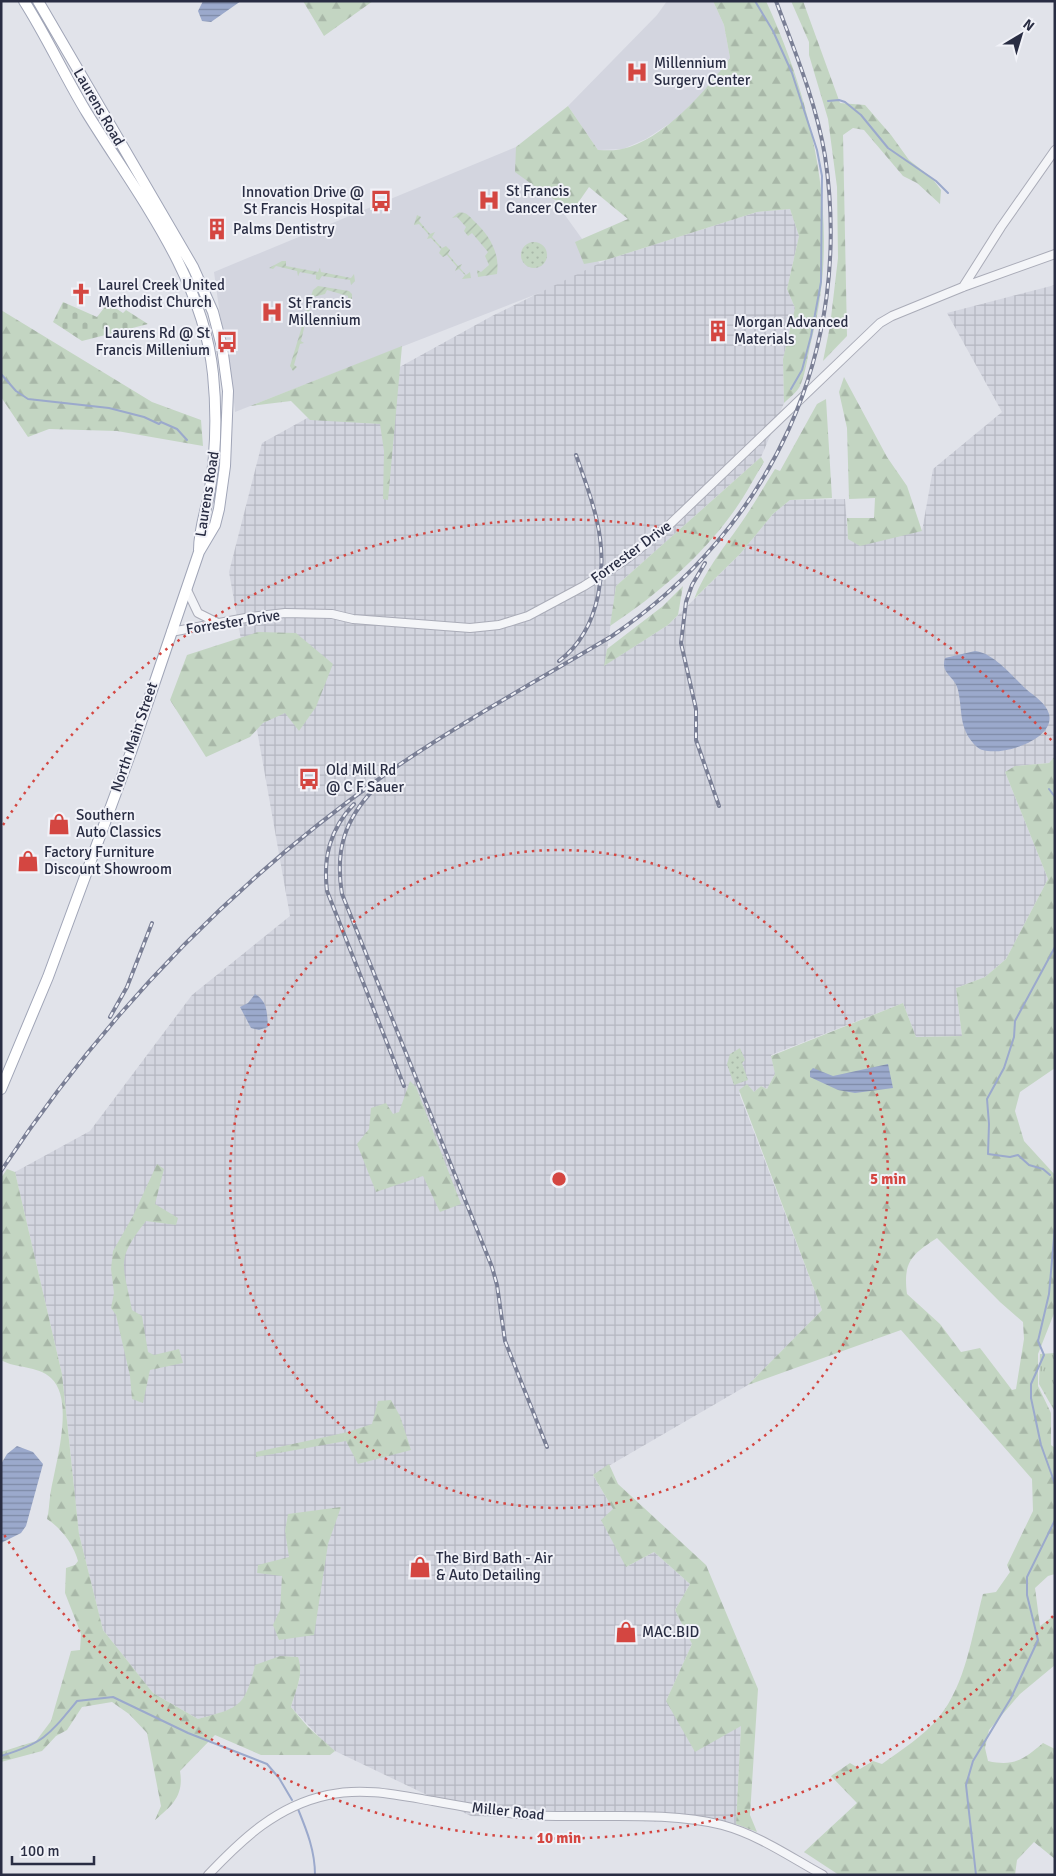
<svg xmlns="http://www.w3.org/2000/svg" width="1056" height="1876" font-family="Signika,sans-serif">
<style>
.built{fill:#d3d5df}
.industrial{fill:url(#industrial-grid)}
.grass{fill:url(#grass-dots)}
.forest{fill:url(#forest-firs);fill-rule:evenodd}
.cemetery{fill:url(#cemetery-stones)}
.park{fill:url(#park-tufts)}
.garden{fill:url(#garden-furrows)}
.water{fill:url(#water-rules)}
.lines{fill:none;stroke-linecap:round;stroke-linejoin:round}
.stream{stroke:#9ba9cc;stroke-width:2}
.minor-casing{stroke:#aaacb8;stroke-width:10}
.major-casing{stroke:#a0a5b7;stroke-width:12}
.minor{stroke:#f4f5f8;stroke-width:8}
.major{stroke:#fff;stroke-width:10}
.rail-casing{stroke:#7a7f95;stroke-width:4}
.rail{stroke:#f1f2f8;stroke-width:2;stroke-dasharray:5.5;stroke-linecap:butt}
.ring{fill:none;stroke:#d44641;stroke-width:2.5;stroke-dasharray:2.5 5}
.labels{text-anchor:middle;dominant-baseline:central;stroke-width:4;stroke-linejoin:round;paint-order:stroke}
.poi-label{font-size:15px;fill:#292d43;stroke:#f1f2f8;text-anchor:start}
.street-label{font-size:15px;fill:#292d43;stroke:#f1f2f8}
.centre{fill:#d44641;stroke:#f1f2f8;stroke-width:2.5}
.ring-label{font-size:15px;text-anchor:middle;font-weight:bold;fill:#d44641;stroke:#f1f2f8;stroke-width:4;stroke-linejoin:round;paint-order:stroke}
</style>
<defs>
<pattern id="industrial-grid" width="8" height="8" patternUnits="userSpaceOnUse" patternTransform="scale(1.25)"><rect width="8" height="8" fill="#d3d5df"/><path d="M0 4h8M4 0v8" fill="none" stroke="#b5b7c1"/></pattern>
<pattern id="grass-dots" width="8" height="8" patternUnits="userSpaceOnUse" patternTransform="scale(1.25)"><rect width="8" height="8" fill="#c3d5c2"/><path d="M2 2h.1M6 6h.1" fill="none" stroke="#a8b7a8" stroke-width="1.8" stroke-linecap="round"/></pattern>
<pattern id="forest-firs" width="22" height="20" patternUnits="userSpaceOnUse" patternTransform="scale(1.25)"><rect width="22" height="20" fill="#c3d5c2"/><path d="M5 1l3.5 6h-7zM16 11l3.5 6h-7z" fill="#a8b7a8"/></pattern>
<pattern id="cemetery-stones" width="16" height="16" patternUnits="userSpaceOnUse" patternTransform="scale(1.25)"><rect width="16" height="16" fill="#c3d5c2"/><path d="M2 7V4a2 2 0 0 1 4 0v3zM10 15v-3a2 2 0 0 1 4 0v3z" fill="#a8b7a8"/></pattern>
<pattern id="park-tufts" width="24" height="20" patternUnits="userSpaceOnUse" patternTransform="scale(1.25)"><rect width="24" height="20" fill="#c3d5c2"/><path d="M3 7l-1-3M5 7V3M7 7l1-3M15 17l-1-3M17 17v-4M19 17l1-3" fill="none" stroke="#a8b7a8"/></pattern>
<pattern id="garden-furrows" width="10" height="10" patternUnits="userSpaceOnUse" patternTransform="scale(1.25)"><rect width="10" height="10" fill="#c3d5c2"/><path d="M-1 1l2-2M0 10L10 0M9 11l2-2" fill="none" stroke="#a8b7a8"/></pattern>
<pattern id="water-rules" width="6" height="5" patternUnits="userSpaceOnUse" patternTransform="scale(1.25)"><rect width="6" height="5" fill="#9ba9cc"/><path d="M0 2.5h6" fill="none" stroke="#7e8aa7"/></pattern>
</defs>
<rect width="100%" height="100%" fill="#e1e3ea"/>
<path class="built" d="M667 1H713L724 25 730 58 712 84 675 120 646 139 623 149 598 150 568 106 657 15Z
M516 147 603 268 235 412 230 364 220 315 214 272Z"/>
<path class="industrial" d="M790 209 799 236 787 289 795 308 783 359 784 403 761 457 616 586 605 665 668 625 740 554 773 514 790 500 845 499 848 539 922 531 933 469 1002 412 947 313 1055 285V756L1049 763 1016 766 1005 772 1048 879 1006 959 985 977 956 988 962 1036 916 1037 903 1003 771 1055 775 1074 767 1089 761 1086 754 1092 739 1093 822 1310 748 1385 593 1475 613 1509 626 1567 654 1552 690 1584 675 1610 692 1644 666 1701 741 1726 736 1824 471 1816 335 1751 325 1743 291 1707 300 1678 255 1665 250 1689 235 1709 198 1719 153 1693 103 1630 79 1534 62 1374 15 1172 90 1131 192 995 290 916 229 572 262 443 492 316 606 260 757 212Z"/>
<path class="grass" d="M521 255a13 13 0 1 1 26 0a13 13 0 1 1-26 0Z
M740 1048 745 1060 742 1063 748 1080 734 1085 727 1064 730 1054Z"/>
<path class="forest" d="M303 1H373L324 36Z
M713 1H766C814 106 841 225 812 338 808 353 806 373 800 386 797 392 789 398 784 403L783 359 795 308 787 289 799 236 790 209 757 212 606 260 584 264 575 242 628 219 589 187 573 210 548 196 515 172 516 147 568 106 598 150C606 150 614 151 622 149 662 141 707 90 730 58L724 25Z
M791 1H803L840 103 865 105 891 135 909 160 932 178 941 190 940 204 917 183 903 176 864 130 853 128 843 135 847 336 823 361 830 326 838 258 837 187 828 119 809 55V42Z
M1 310 152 402 201 420 203 446 117 431 49 429 28 437 1 397Z
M402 346 388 500 383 499 384 451 380 424 310 420 291 401 250 406Z
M844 377 887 457 907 486 922 531 860 546 848 539 847 518H874L875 498 849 499 847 428 839 392Z
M826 399 832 498 790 500 773 514 740 554 694 599C705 571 722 550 739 526 752 508 763 488 775 469L780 471 817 404Z
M761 457 764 462C754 478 745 496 734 511 701 557 657 595 610 626L616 586Z
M683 586 678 615 668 625 604 666 607 649 663 606Z
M258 632 296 633 333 664 316 707 299 731 285 713 263 723 250 737 206 757 170 700 187 655Z
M1055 756V1068L1020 1092 1015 1111 1024 1141 1055 1175V1311L1038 1354V1386L1051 1413V1445L1055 1448V1574L1048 1576 1035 1588 1040 1626 1055 1615V1665L1020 1694 989 1730 985 1748 988 1761C1014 1767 1024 1759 1043 1743L1055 1749V1859L1034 1842 1017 1860 1015 1875H839L804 1852 857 1803 831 1776 850 1763 860 1769 873 1761 882 1764C901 1750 924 1736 939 1717 966 1684 972 1634 983 1594L996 1592 1010 1572 1007 1565 1033 1511 1032 1479 901 1330 748 1385 822 1310 739 1090 747 1084 754 1092 761 1086 767 1089 775 1074 771 1056 903 1003 916 1037 962 1036 956 988 985 977 1006 959 1048 879 1005 772 1015 766 1049 763ZM937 1238 1000 1302 1023 1322 1024 1339 1016 1389 1012 1390 980 1348 961 1352 940 1324 907 1294C903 1262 911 1255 937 1238Z
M410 1081 416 1087 461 1204 440 1212 423 1176 376 1192 357 1144 369 1129 371 1108 386 1103 393 1114 399 1112Z
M157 1164 164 1169 155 1204 178 1218 176 1225 146 1221C115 1261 123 1263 132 1310L142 1316 148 1352 154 1355 179 1349 183 1363 150 1370 143 1403 132 1399 130 1376 116 1315 111 1308 114 1293 111 1269 113 1251 133 1216Z
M7 1169 15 1172 62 1374 79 1534 103 1630 153 1693 198 1719C238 1708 245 1708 255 1665L280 1656 298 1657C304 1675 296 1689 291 1707L308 1727 335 1751 330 1755H261L215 1735 180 1771C184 1795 173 1805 155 1820L161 1806 147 1733 129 1714 112 1702 82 1707 67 1730 56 1736 42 1751 1 1762V1752L36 1741 51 1721 71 1651 80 1650 81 1634 65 1593 66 1568 75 1565 78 1561C74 1545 61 1528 47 1519 49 1511 49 1504 50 1497 54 1467 76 1401 51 1378 37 1365 16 1369 1 1360V1178Z
M391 1400 400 1416 411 1450 358 1464 346 1441 256 1457V1452L348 1432 372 1424 378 1401Z
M609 1464 618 1484 706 1565 758 1689 750 1815 757 1832 736 1824 741 1726 695 1752 666 1701 692 1644 675 1610 690 1584 654 1552 626 1567 601 1520 613 1509 593 1475Z
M341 1507 328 1544 314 1635 279 1640 273 1625 280 1610 282 1576 257 1573 258 1565 289 1557 285 1531 288 1514Z"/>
<path class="cemetery" d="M63 302 97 317 108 303 123 313 126 310 148 324 82 341 53 322Z"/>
<path class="park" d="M1055 1353V1412L1039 1384 1040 1354Z"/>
<path class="garden" d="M458 213C466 211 469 216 474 221 489 235 500 252 497 274L478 277 477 270 481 272 489 265 485 256 488 252 472 233 468 236 464 231 466 227 457 217 452 218Z
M417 215 421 217 419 221 430 234 435 232 432 237 442 248 446 246 450 250 448 254 458 266 462 264 460 268 466 275 470 272 471 278 462 279 465 275 459 269 455 271 457 267 447 255 443 257 439 253 441 249 431 238 427 239 429 235 419 224 414 225Z
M282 261H286V266L318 272 320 268 321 272 351 278 354 274 355 281 351 285 350 280 322 276 319 280 316 279V275L300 272 298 276 297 271 276 266 273 269 269 268Z
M318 286 349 291 352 294V299L348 301V296L327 290 325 294 313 297 307 320 310 321V324H305L301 341 304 343 300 344 294 365 297 367 293 371 290 366 313 290Z"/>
<path class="water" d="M203 1H241L211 22 202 21 198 11Z
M975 651C994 653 1012 676 1026 689 1034 696 1046 703 1049 714 1056 742 991 760 977 747 958 729 963 712 958 690 955 676 940 674 945 658Z
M255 994C268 1001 267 1014 268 1027L259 1030 251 1028 240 1007 248 1003Z
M888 1064 893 1088 855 1093 838 1090 810 1077V1071L813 1068 833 1076Z
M17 1446 33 1452 43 1464 26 1526 21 1533 1 1543V1464L7 1454Z"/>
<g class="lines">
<path class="stream" d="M755 1 773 31 792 73 817 150 822 176 821 282 811 336 802 370 791 389
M828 101 839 100 845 102 861 115 888 148 936 181 948 193
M1 374 16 391 28 399 109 408 144 417 159 424 161 422 177 429 187 440
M1049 789 1055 797
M1050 1175 1043 1169 1029 1165 1018 1155 1010 1157 988 1154 989 1124 987 1099 1004 1068 1014 1037 1015 1021 1055 947
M1055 1227 1049 1294 1038 1341 1044 1355 1031 1384V1398L1041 1445 1055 1484
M1 1756C44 1743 49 1735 77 1701L113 1697 188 1733 267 1764 279 1778 292 1800
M298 1809C307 1831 315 1851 315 1875
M976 1875 966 1785 973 1761 1011 1698 1038 1640 1027 1595V1577L1055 1520"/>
<g class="minor-casing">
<path id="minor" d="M963 287 1001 227 1055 150
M187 590 198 613 218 623
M171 632 251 617 285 613 332 614 353 619 470 628 499 625 528 616 584 586 625 560 667 527 880 323 892 316 963 287 1055 254
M208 1875C243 1838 277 1806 328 1795 363 1787 398 1795 433 1801 465 1807 497 1813 530 1815 590 1819 665 1810 722 1825 759 1835 790 1857 823 1875"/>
</g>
<g class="major-casing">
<path id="major" d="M24 1C47 37 65 77 87 113 137 194 203 276 213 374 217 414 216 455 209 495 205 514 199 530 199 550
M1 1089 48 977 131 752 199 552 215 525 219 509 225 466 228 391 222 347 213 312 193 267 38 1"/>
</g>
<use href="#minor" class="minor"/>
<use href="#major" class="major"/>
<g class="rail-casing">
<path id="rail" d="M705 563 692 585 686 602 681 643 696 709V740L719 806
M559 661C602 629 608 565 596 517 591 496 583 475 576 455
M375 788C344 820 335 851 342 894L492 1267 497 1285 505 1341 547 1447
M354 804C330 829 323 857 327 891L404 1086
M110 1017 127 987 152 923
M1 1171C103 1017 232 883 383 776 456 725 535 682 612 636 772 527 854 350 825 156 816 102 795 52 776 1"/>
</g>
<use href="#rail" class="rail"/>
</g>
<g class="ring">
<circle cx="559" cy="1179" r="329"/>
<path d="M1053 1616A659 659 0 0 1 3 1533M3 825A659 659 0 0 1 1053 742"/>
</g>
<defs>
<g id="hospital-bare" transform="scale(1.725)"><path d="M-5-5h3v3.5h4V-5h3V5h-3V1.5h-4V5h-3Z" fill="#d44641" stroke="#f1f2f8" stroke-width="2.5" paint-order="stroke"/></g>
<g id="bus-bare" transform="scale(1.725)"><path d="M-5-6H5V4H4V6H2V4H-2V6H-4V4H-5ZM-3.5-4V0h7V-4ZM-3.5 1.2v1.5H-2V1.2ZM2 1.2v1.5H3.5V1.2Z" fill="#d44641" stroke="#f1f2f8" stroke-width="2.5" paint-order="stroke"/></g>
<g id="building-bare" transform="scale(1.725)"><path d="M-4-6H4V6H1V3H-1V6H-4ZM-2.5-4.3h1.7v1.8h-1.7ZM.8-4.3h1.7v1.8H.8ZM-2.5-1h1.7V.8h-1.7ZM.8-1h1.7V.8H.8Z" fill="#d44641" stroke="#f1f2f8" stroke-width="2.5" paint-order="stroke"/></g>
<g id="church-bare" transform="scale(1.725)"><path d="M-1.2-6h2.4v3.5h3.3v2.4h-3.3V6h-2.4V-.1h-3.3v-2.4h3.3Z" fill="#d44641" stroke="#f1f2f8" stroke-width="2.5" paint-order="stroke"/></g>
<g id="shop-bare" transform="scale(1.725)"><path d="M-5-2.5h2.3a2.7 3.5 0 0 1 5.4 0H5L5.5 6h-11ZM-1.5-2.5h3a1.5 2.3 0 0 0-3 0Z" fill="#d44641" stroke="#f1f2f8" stroke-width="2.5" paint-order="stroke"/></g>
</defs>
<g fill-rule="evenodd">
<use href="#hospital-bare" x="637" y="72"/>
<use href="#hospital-bare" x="489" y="200"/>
<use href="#bus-bare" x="381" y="201"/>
<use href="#building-bare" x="217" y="229"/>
<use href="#church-bare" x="81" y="294"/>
<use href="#hospital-bare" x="272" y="312"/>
<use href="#building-bare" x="718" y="331"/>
<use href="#bus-bare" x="227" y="342"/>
<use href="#bus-bare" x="309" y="779"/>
<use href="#shop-bare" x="59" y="824"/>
<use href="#shop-bare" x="28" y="861"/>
<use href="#shop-bare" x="420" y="1567"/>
<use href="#shop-bare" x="626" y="1632"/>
</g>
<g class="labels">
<g class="poi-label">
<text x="654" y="63">Millennium<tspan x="654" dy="17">Surgery Center</tspan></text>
<text x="506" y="191">St Francis<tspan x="506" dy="17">Cancer Center</tspan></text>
<text x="364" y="192" text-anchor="end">Innovation Drive @<tspan x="364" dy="17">St Francis Hospital</tspan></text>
<text x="233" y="229">Palms Dentistry</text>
<text x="98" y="285">Laurel Creek United<tspan x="98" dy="17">Methodist Church</tspan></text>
<text x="288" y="303">St Francis<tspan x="288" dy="17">Millennium</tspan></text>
<text x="734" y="322">Morgan Advanced<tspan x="734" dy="17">Materials</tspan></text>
<text x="210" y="333" text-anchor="end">Laurens Rd @ St<tspan x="210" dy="17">Francis Millenium</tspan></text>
<text x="326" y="770">Old Mill Rd<tspan x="326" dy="17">@ C F Sauer</tspan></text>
<text x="76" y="815">Southern<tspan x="76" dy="17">Auto Classics</tspan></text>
<text x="44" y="852">Factory Furniture<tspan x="44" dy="17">Discount Showroom</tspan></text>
<text x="436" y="1558">The Bird Bath - Air<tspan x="436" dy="17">&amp; Auto Detailing</tspan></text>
<text x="642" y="1632">MAC.BID</text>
</g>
<g class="street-label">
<text transform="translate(99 107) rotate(60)">Laurens Road</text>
<text transform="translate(207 494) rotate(-81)">Laurens Road</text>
<text transform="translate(631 552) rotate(-36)">Forrester Drive</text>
<text transform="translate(233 622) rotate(-9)">Forrester Drive</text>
<text transform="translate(134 737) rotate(-71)">North Main Street</text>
<text transform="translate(508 1811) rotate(6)">Miller Road</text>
</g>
</g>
<circle cx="559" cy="1179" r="8" class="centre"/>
<g class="ring-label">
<text x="888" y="1184">5 min</text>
<text x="559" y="1843">10 min</text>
</g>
<rect width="1056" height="1876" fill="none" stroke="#292d43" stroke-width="5"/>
<g transform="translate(1021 35) rotate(38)" stroke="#f1f2f8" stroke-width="4" paint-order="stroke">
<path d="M0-4L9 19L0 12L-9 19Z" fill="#292d43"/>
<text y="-8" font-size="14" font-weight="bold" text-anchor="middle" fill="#292d43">N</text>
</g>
<path d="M12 1856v8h82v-8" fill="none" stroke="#292d43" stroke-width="2.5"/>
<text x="20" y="1856" font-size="15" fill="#292d43" stroke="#f1f2f8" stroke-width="4" paint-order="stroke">100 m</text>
</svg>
